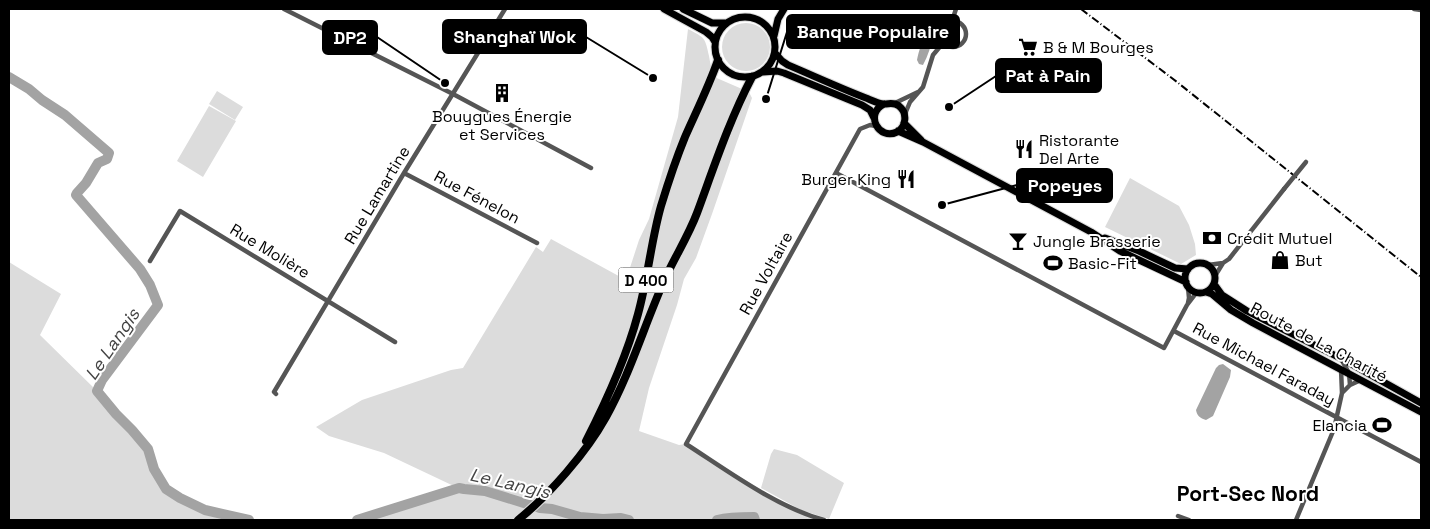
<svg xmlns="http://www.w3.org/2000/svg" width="1430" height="529" font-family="'Space Grotesk',sans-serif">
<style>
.green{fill:#dcdcdc}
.water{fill:#a3a3a3}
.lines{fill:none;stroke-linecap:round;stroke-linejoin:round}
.river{stroke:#a3a3a3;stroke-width:10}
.primary-casing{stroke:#dbdbdb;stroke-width:9}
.trunk-casing{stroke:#dbdbdb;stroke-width:10}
.minor{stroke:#555;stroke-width:4.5}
.primary{stroke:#000;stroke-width:7}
.trunk{stroke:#000;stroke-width:8}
.rail{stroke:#000;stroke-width:2;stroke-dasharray:8 2.5 1 2.5;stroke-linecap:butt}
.minor-bridge{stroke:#555;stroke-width:4.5}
.labels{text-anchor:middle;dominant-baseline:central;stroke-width:4;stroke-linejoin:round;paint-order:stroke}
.shield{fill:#fff;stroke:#4c4c4c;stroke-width:1}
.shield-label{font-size:15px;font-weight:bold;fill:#000}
.poi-label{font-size:16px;fill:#000;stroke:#fff;text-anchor:start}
.street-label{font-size:16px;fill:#000;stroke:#fff}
.water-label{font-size:18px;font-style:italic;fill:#444;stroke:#fff}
.district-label{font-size:21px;font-weight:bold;fill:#000;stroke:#fff}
.leader{fill:none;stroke:#000;stroke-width:2}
.callout-dot{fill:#000;stroke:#fff;stroke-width:2}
.callout{fill:#000;stroke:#000;stroke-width:2}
.callout-label{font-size:18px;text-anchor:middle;font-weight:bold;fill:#fff}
</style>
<rect width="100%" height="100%" fill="#fff"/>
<path class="green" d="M722 47a24 24 0 1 1 48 0a24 24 0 1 1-48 0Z
M688 29C705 38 705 37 709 56 710 63 712 69 712 76L749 92 752 98 712 214 696 258 684 279 677 305 649 388 639 431 679 445 686 444 788 506 824 520H755L754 517C742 517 729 517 717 520H357L440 495 458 488 384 453 329 436 316 427 362 400 451 370 463 368 536 247 543 252 551 239 626 280 639 240 649 219 678 117Z
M217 91 243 107 235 120 209 104Z
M209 106 236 121 203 177 177 161Z
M1130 178 1179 206 1189 225 1195 244 1196 255 1181 264 1105 227Z
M9 262 61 294 40 335 97 391 116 414 132 430 148 449 154 469 166 489 180 498 205 510 249 520H9Z
M774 449 797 455 844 483 829 519 801 510 761 488 771 454Z"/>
<path class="water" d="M930 33 934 36C931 45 928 56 923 65L919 64 917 60C919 50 922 39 930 33Z
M1223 364 1231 370 1230 377 1213 416 1206 420C1200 418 1197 416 1196 410L1216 368 1219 365Z"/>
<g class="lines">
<path class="river" d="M9 77 29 89 42 100 65 115 109 153 107 159 98 163 86 183 77 193 76 195 140 269 150 285 158 305 102 380 97 391 116 414 132 430 148 449 154 469 166 489 180 498 205 510 249 520
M357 520 459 488 464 489 485 491 540 508 552 509 580 517 603 519 621 518 629 520
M717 520C729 517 742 517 754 517L755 520"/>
<g class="primary-casing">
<path id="primary" d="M664 9 706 32 712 37 715 42
M683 9 712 23H725
M715 47a30 30 0 1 1 60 0a30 30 0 1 1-60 0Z
M774 36 778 19 784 9
M775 53 782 61 788 65C814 76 840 88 866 98 871 100 879 104 884 104 890 104 894 102 899 106 908 113 906 127 897 132 879 141 864 114 884 104
M763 72 777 71 784 73 862 105 870 110 874 118
M904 123 921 140
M898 131 923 142 1091 232 1120 251 1186 282
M1105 238 1139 251 1175 268 1188 269
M1185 278a15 15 0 1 1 30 0a15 15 0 1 1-30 0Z
M1214 284 1222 295 1247 311 1346 361 1421 403
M1206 292 1212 294 1231 310 1253 323 1421 412"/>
</g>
<g class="trunk-casing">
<path id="trunk" d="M586 441C607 400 626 359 638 314 648 278 651 241 661 206 668 183 676 159 685 137 696 112 709 86 718 60
M518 520C550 494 586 453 606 417 630 374 644 326 664 281 674 258 688 237 697 213 714 167 729 121 752 77"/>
</g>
<path class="minor" d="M284 9 453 94 591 168
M1414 9 1421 10
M952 21 956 9
M940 34a13 13 0 1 1 26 0a13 13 0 1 1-26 0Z
M895 103 918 92
M905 114 910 102 923 87 933 55 943 43
M404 173 537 243
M836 173 1164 348 1187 305 1197 292
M150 261 180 211 395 342
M1208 265 1223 263 1229 259 1284 189
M1215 276 1223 263
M1188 303 1189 298 1188 287
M1174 331 1421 462
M1341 359 1349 373 1350 385
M1342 393 1350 385 1361 380
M276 394 274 392 404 173 505 9
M1178 516 1189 520
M824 520C776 507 728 471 686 444L860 129 870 125 876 126
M1296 520 1334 429 1342 393 1341 369"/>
<use href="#primary" class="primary"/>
<use href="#trunk" class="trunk"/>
<path class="rail" d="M1081 9 1177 82 1421 277"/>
<path class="minor-bridge" d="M1284 189 1306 162"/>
</g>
<defs>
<g id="supermarket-bare" transform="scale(1.5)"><path d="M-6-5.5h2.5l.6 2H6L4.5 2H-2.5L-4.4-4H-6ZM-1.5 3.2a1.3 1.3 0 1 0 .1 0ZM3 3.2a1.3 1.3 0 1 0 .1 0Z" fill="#000" stroke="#fff" stroke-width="2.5" paint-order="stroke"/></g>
<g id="building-bare" transform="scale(1.5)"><path d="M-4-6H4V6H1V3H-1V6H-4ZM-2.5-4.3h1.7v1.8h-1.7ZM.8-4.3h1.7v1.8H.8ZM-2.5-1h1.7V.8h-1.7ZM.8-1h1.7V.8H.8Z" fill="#000" stroke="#fff" stroke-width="2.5" paint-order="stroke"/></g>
<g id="restaurant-bare" transform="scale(1.5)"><path d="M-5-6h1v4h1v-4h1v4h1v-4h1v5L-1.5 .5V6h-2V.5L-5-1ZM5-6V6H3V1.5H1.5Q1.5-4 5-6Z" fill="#000" stroke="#fff" stroke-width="2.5" paint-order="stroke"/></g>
<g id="bank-bare" transform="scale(1.5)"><path d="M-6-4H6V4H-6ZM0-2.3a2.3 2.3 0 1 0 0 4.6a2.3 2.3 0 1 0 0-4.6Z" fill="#000" stroke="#fff" stroke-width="2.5" paint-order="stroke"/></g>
<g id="bar-bare" transform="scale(1.5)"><path d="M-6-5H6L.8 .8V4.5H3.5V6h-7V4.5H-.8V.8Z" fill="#000" stroke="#fff" stroke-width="2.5" paint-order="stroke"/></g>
<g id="shop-bare" transform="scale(1.5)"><path d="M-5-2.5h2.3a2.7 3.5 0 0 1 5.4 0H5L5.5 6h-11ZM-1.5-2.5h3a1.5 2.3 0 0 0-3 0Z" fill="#000" stroke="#fff" stroke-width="2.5" paint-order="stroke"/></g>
<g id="stadium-bare" transform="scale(1.5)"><path d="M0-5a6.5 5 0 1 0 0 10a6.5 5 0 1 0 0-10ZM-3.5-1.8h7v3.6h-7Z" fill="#000" stroke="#fff" stroke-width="2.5" paint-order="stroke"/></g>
</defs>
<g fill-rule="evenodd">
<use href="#supermarket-bare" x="1028" y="47"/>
<use href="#building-bare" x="502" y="93"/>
<use href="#restaurant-bare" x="1024" y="149"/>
<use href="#restaurant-bare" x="906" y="179"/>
<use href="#bank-bare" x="1212" y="238"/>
<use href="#bar-bare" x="1018" y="241"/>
<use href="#shop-bare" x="1280" y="260"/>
<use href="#stadium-bare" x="1053" y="263"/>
<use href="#stadium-bare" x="1382" y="425"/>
</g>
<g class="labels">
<rect class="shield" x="618.5" y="267.5" width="55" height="25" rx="4"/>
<g class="shield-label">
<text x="646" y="280">D 400</text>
</g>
<g class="poi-label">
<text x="1043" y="47">B &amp; M Bourges</text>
<text x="502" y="116" text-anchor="middle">Bouygues Énergie<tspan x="502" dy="18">et Services</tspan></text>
<text x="1039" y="140">Ristorante<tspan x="1039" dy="18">Del Arte</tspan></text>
<text x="891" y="179" text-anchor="end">Burger King</text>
<text x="1227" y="238">Crédit Mutuel</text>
<text x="1033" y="241">Jungle Brasserie</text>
<text x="1295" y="260">But</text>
<text x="1068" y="263">Basic-Fit</text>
<text x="1367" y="425" text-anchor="end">Elancia</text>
</g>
<g class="street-label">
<text transform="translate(377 195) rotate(-59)">Rue Lamartine</text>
<text transform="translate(477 197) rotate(28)">Rue Fénelon</text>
<text transform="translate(270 251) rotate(31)">Rue Molière</text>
<text transform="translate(766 273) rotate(-61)">Rue Voltaire</text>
<text transform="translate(1319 342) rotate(28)">Route de La Charité</text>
<text transform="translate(1264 364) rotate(28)">Rue Michael Faraday</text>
</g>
<g class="water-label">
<text transform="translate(112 344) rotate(-56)">Le Langis</text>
<text transform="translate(510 483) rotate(13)">Le Langis</text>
</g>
<g class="district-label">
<text x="1248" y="493">Port-Sec Nord</text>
</g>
</g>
<path class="leader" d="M766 99L787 32M653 78L586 37M445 83L377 37M949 107L996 76M942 205L1017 185"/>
<g class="callout-dot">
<circle cx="766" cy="99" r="5"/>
<circle cx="653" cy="78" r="5"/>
<circle cx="445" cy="83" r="5"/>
<circle cx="949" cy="107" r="5"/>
<circle cx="942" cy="205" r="5"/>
</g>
<g class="callout">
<rect x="787" y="15" width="172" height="33" rx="5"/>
<rect x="443" y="20" width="143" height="33" rx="5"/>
<rect x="323" y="21" width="54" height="33" rx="5"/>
<rect x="996" y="59" width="105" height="33" rx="5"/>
<rect x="1017" y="169" width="95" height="33" rx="5"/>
</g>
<g class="callout-label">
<text x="873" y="38">Banque Populaire</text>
<text x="515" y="43">Shanghaï Wok</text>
<text x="350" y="44">DP2</text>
<text x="1048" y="82">Pat à Pain</text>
<text x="1065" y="192">Popeyes</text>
</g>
<rect width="1430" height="529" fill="none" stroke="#000000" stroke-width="20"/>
</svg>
